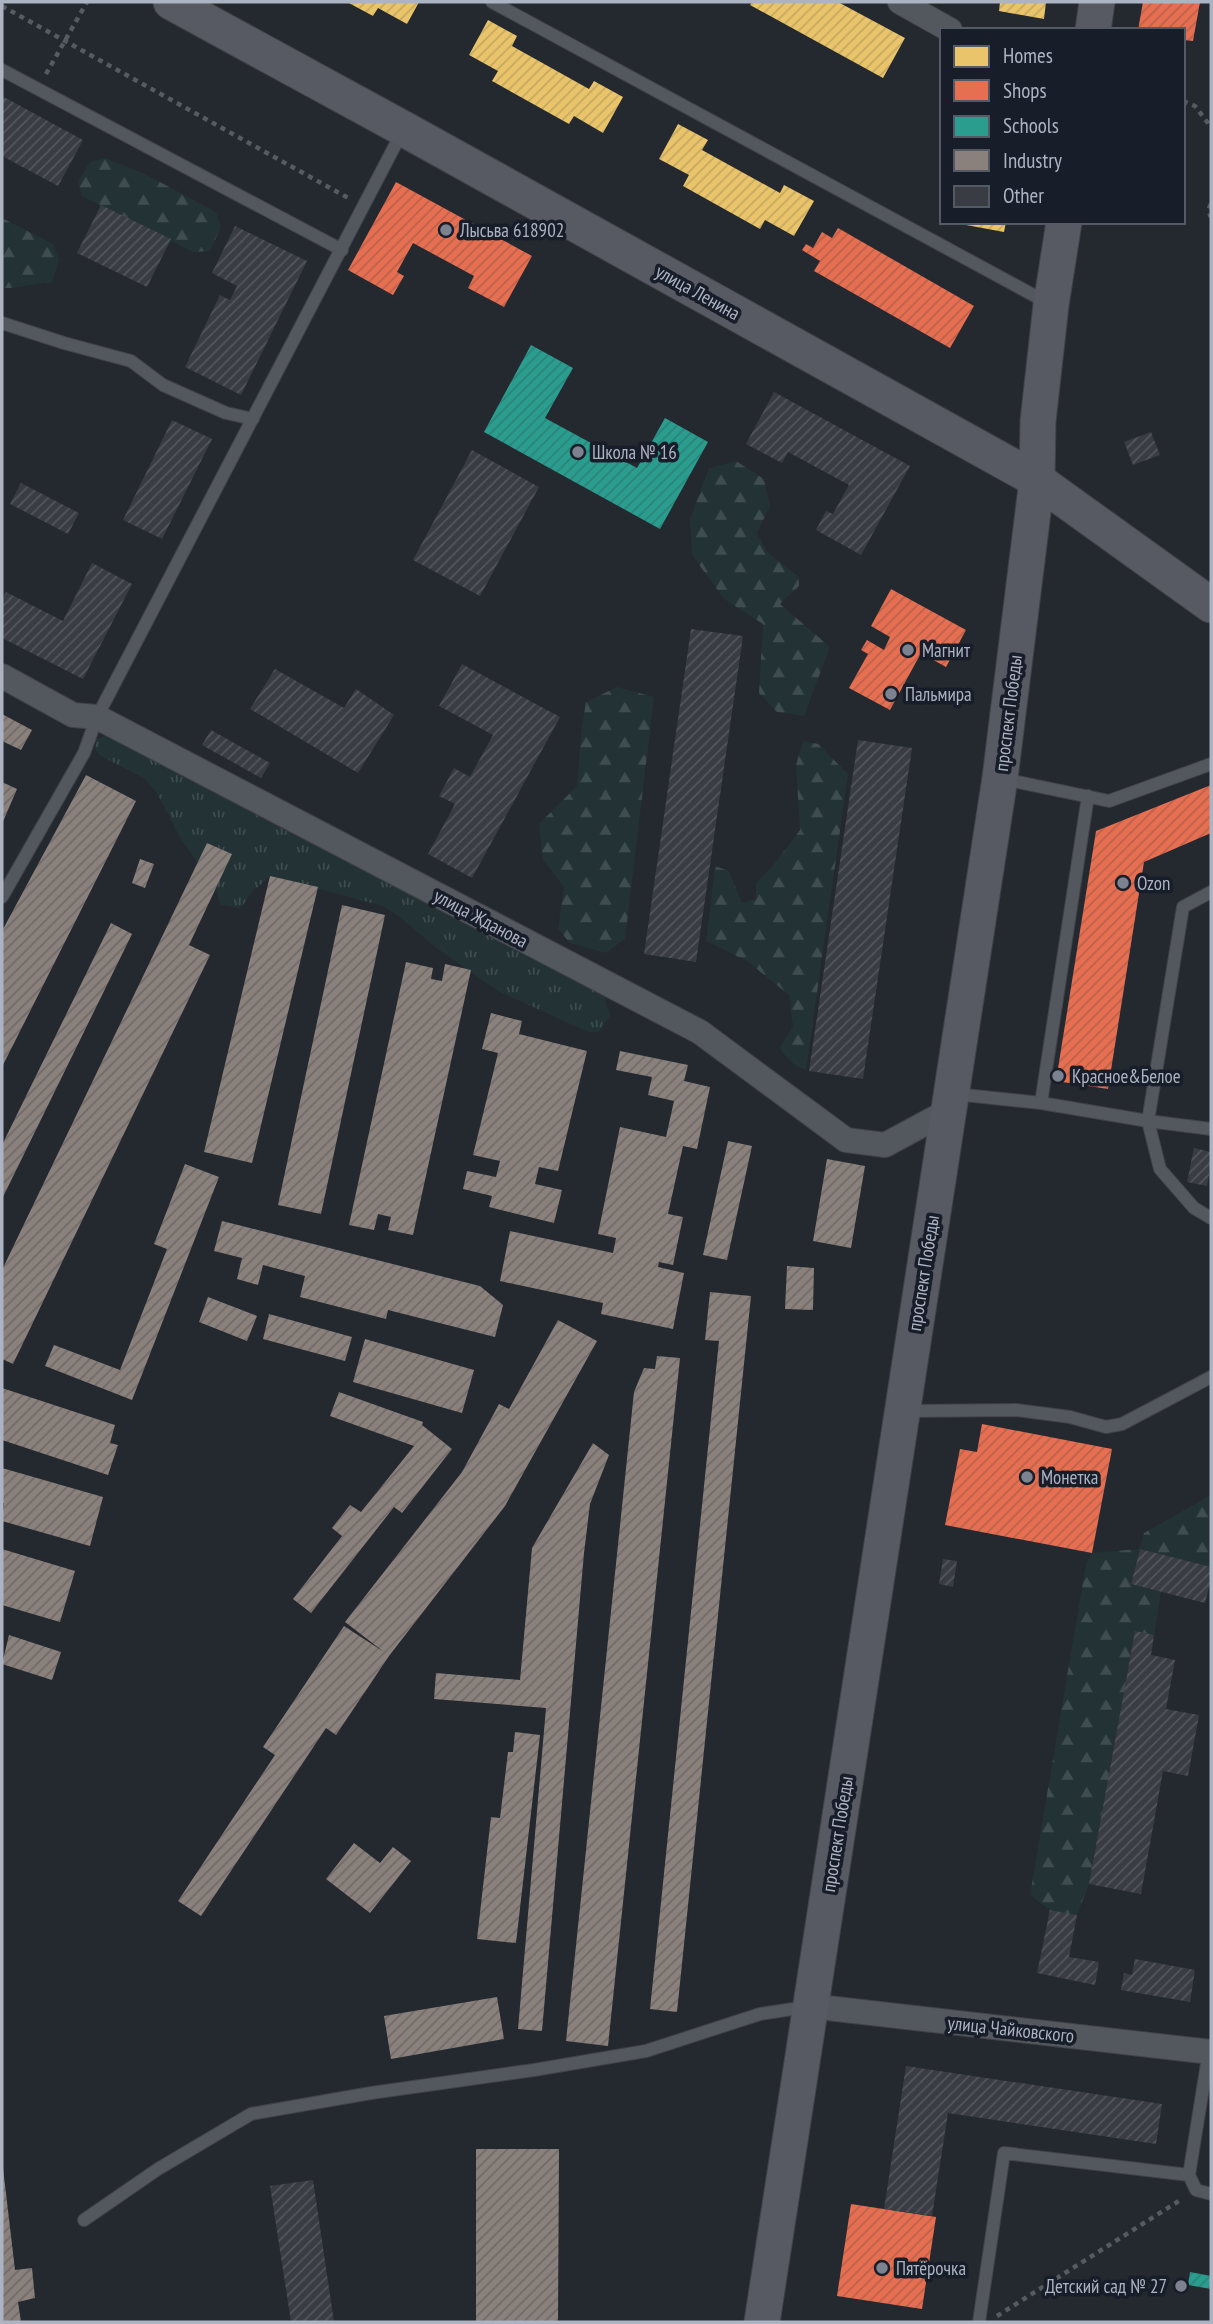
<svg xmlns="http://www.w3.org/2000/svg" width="1213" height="2324" font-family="'PT Sans Narrow',sans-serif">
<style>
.grass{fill:url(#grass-tufts)}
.forest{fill:url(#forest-firs)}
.homes{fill:url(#homes-hatch)}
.shops{fill:url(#shops-hatch)}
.schools{fill:url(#schools-hatch)}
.industry{fill:url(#industry-hatch)}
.building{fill:url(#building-hatch)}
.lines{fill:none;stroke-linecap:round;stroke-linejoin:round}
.lane-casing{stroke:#404248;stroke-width:14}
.street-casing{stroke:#404248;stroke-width:26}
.secondary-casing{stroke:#404248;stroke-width:37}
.path{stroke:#565a61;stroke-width:4.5;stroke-dasharray:5 5;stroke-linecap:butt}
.lane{stroke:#53575e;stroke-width:12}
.street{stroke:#53575e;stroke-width:24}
.secondary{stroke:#575a63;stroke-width:35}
.poi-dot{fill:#7c828f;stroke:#181e29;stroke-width:2.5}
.labels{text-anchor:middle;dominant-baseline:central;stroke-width:7;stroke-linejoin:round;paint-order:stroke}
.poi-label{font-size:19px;fill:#acb3c2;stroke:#181e29;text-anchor:start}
.street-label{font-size:19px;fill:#acb3c2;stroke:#181e29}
</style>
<defs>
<pattern id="grass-tufts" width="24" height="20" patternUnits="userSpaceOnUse" patternTransform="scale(1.75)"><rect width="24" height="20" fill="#223235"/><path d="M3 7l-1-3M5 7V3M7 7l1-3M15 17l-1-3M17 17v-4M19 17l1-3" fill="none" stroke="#3f4d51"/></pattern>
<pattern id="forest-firs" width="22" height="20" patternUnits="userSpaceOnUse" patternTransform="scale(1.75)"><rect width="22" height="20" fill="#223235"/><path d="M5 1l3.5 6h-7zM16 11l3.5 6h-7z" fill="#3f4d51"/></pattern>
<pattern id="homes-hatch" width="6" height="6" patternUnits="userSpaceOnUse" patternTransform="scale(1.75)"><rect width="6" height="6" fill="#e9c46a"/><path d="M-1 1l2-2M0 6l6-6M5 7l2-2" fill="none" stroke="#c5a860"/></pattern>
<pattern id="shops-hatch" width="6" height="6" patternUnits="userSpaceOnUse" patternTransform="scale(1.75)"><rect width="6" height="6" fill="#e76f51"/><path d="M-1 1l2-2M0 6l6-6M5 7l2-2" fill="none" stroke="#ba614b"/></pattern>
<pattern id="schools-hatch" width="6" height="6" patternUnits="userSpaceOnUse" patternTransform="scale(1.75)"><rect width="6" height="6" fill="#2a9d8f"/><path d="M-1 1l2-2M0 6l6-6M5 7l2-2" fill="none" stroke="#2c837a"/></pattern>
<pattern id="industry-hatch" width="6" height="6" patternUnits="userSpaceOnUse" patternTransform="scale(1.75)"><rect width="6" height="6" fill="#8a817c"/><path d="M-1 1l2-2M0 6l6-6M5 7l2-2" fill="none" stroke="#706a68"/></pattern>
<pattern id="building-hatch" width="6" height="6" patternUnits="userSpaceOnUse" patternTransform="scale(1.75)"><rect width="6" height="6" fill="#393d43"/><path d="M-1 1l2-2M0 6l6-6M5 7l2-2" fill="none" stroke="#53575c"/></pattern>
</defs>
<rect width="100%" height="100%" fill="#24282f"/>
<path class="grass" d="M110 734 148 749 158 763 209 782 236 804 277 826 604 995 610 1016 599 1032H588L498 991 435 947 401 918 383 906 270 876 251 893 241 908 220 905 216 888 232 854 208 843 198 863 182 841 157 793 145 779 99 755 95 749 96 739Z"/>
<path class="forest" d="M105 158 143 173 216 212 221 227 210 251 193 252 82 196 78 181 90 162Z
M2 218 53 244 59 260 52 282 10 288H2Z
M736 461 764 479 770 506 757 533 767 552 799 577V586L780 604 830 647 804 716 777 712 759 693 763 624 724 599 692 555 690 519 709 468Z
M617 687 654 697 625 939 606 953 570 943 558 929 564 887 543 860 539 824 577 786 581 733 586 702Z
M803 741 818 744 848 774 806 1070C794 1066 787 1059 780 1048L793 1026 789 995 747 961 706 941 715 866 729 871 742 903 756 899V883L771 868 800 830 796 765Z
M1211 1495V1567L1139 1549 1131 1584 1161 1592 1154 1635 1135 1632 1089 1884 1077 1915 1050 1910 1030 1895 1086 1564 1092 1553 1139 1549 1144 1533Z"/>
<path class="homes" d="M347 2H419L407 24 378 8 373 16Z
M752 2H838L905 38 883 78 750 5Z
M1000 2H1046L1044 19 999 11Z
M488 20 517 36 512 46 589 89 594 81 623 97 603 133 574 116 569 124 492 81 498 71 469 55Z
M678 124 708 140 702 150 780 193 784 185 814 201 794 236 765 220 760 229 683 186 689 175 659 159Z
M950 222H1006L1004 232Z"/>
<path class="shops" d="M1143 2H1200L1193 41 1183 40V30H1138Z
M396 182 532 256 504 307 468 288 474 276 413 243 397 272 404 276 393 295 348 270Z
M838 228 974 306 950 348 814 271 820 261 802 250 806 244 813 248 822 232 832 238Z
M891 589 966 630 946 667 921 653 890 710 849 688 868 654 861 650 867 640 884 650 890 637 871 626Z
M1211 785V833L1144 862 1108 1089 1056 1081 1096 831Z
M982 1424 1112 1449 1092 1553 945 1525 960 1449 977 1452Z
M851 2204 936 2217 922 2309 837 2296Z"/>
<path class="schools" d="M531 345 573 368 545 418 637 468 665 418 708 442 660 529 484 432Z
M1190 2272 1211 2276V2289L1188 2285Z"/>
<path class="industry" d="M2 714 32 730 21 750 2 741Z
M86 775 136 801 2 1067V931Z
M2 782 17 789 2 824Z
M207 843 232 854 189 945 210 955 13 1364 2 1359V1270Z
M140 859 154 864 145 888 132 883Z
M270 876 318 887 252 1163 204 1152Z
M342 905 385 915 321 1214 278 1205Z
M111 923 132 934 2 1199V1145Z
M406 962 433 968 431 979 442 981 445 964 471 970 413 1235 388 1230 391 1217 378 1214 374 1230 349 1225Z
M491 1013 522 1021 519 1034 587 1051 558 1171 539 1167 535 1184 562 1190 554 1223 489 1207 492 1196 463 1189 467 1171 496 1177 500 1161 473 1155 498 1053 482 1049Z
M620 1051 688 1065 684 1081 710 1087 697 1149 683 1146 668 1214 683 1217 673 1265 659 1262 658 1267 684 1273 673 1329 601 1314 603 1303 500 1281 510 1231 613 1253 616 1238 598 1234 620 1127 666 1137 674 1101 648 1095 652 1077 616 1070Z
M728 1141 752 1146 727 1260 703 1255Z
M827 1159 865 1166 851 1248 813 1241Z
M185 1164 219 1177 132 1400 45 1366 54 1345 120 1370 167 1249 154 1244Z
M222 1221 480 1286 503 1305 495 1337 388 1310 386 1319 300 1297 305 1276 263 1265 258 1285 237 1279 242 1258 214 1251Z
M787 1266 814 1268 813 1310 785 1309Z
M710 1292 751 1296 677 2012 650 2009 719 1341 705 1340Z
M208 1297 257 1316 247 1341 199 1322Z
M269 1314 352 1337 345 1361 263 1339Z
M558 1320 597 1341 505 1506 389 1656 336 1735 326 1728 201 1916 178 1901 275 1755 263 1747 344 1626 384 1652 345 1622 462 1472 499 1404 509 1409Z
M365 1339 474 1370 462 1413 353 1382Z
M657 1356 680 1358 608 2046 566 2041 634 1392 644 1368 655 1369Z
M2 1388 115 1425 110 1443 118 1445 108 1475 2 1440Z
M339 1392 423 1422 422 1425 452 1449 402 1513 394 1507 311 1613 293 1599 342 1536 332 1528 350 1505 361 1512 414 1446 330 1416Z
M593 1443 609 1455 590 1504 584 1553 542 2031 518 2029 546 1708 434 1699 436 1673 520 1680 532 1548Z
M2 1468 103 1497 90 1546 2 1521 4 1503H2Z
M2 1549 75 1571 60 1622 2 1605Z
M9 1635 61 1652 52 1680 2 1664Z
M515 1732 540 1735 516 1943 477 1939 491 1817 500 1818 508 1752H513Z
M354 1843 380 1863 393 1847 411 1861 370 1913 326 1879Z
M497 1997 504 2039 391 2059 384 2016Z
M476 2149H559L558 2322H476Z
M2 2168H3L15 2270 32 2268 35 2298 18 2302 21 2322H2Z"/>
<path class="building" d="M2 96 83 140 58 186 2 156Z
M101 205 171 239 147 287 77 253Z
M235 226 307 261 241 395 185 367 220 295 230 300 237 286 212 273Z
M774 392 910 466 861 555 816 530 826 511 833 514 849 485 788 452 782 463 746 444Z
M172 420 212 439 162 539 123 520Z
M1151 432 1160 455 1133 465 1124 442Z
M472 450 539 487 480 596 413 560Z
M21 483 79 513 68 534 10 504Z
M92 563 132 584 83 679 2 638V600L6 592 63 621Z
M691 629 743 636 696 962 644 954Z
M462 664 560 717 472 878 428 854 455 804 439 796 454 768 470 777 493 735 439 706Z
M275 669 344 708 356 689 394 715 358 773 250 709Z
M211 730 270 763 261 778 202 745Z
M858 740 912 748 863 1079 809 1071Z
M1194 1148 1211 1152V1164L1207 1186 1187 1182Z
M1140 1549 1211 1567V1579L1205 1603 1131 1584Z
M943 1559 957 1561 953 1587 939 1584Z
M1135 1631 1154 1635 1151 1655 1175 1660 1166 1709 1199 1715 1188 1776 1163 1771 1141 1894 1089 1884Z
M1050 1910 1077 1915 1069 1957 1099 1962 1095 1985 1037 1973Z
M1135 1959 1195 1970 1190 2002 1121 1990 1124 1973 1132 1975Z
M906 2066 1162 2104 1156 2144 948 2113 932 2216 884 2209Z
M313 2180 334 2322H291L270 2186Z"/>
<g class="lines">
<g class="lane-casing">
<path id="lane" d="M492 2 1048 303
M2 70 342 250
M2 323 64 343 131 361 163 385 226 413 253 419
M1003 779 1109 801 1211 764
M1211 892 1183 907 1148 1121 1160 1169 1194 1208 1211 1218
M2 897 84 753 97 717 402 132
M955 1094 1041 1103 1148 1121 1211 1129
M1041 1103 1088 796
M906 1411 1016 1410 1070 1417 1106 1427 1122 1424 1211 1377
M1189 2175 1209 2051
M84 2220 158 2169 251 2114 371 2093 534 2070 646 2051 760 2014 806 2007
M979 2322 1004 2153 1189 2175 1196 2190 1211 2194"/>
</g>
<g class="street-casing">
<path id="street" d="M900 2 950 30
M2 676 73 715 97 717 700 1032 846 1140 885 1145 948 1111
M810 2006 1211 2052"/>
</g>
<g class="secondary-casing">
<path id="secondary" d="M171 2 404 129 1037 480 1211 605
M1093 30 1097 2
M762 2322 1000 778 1037 480 1038 421 1051 305 1064 222"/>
</g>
<path class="path" d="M2 6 350 199
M46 74 87 2
M1183 101 1195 106 1211 127
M1211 204 1208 210 1211 217
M997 2316 1182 2199"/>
<use href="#lane" class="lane"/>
<use href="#street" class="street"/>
<use href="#secondary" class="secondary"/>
</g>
<g class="poi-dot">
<circle cx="446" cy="230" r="7"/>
<circle cx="578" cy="452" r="7"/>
<circle cx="908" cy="650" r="7"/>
<circle cx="891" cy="694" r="7"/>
<circle cx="1123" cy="883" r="7"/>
<circle cx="1058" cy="1076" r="7"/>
<circle cx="1027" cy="1477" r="7"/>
<circle cx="882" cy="2268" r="7"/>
<circle cx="1181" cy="2286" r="7"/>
</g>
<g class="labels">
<g class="poi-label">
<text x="460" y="230">Лысьва 618902</text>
<text x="592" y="452">Школа № 16</text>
<text x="922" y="650">Магнит</text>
<text x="905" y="694">Пальмира</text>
<text x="1137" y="883">Ozon</text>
<text x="1072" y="1076">Красное&amp;Белое</text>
<text x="1041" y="1477">Монетка</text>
<text x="896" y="2268">Пятёрочка</text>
<text x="1167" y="2286" text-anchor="end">Детский сад № 27</text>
</g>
<g class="street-label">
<text transform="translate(698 292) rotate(29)">улица Ленина</text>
<text transform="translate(1008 713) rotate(-83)">проспект Победы</text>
<text transform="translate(481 918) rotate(28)">улица Жданова</text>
<text transform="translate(923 1273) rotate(-81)">проспект Победы</text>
<text transform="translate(837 1834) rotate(-81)">проспект Победы</text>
<text transform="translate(1011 2029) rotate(6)">улица Чайковского</text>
</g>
</g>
<rect width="1213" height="2324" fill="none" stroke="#acb3c2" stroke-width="7"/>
<rect x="940" y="28" width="245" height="196" fill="#181e29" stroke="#535a66" stroke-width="2"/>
<rect x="954" y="46" width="35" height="21" fill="#e9c46a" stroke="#535a66" stroke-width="2"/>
<text x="1003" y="63" font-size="21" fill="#acb3c2">Homes</text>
<rect x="954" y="80" width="35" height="21" fill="#e76f51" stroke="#535a66" stroke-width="2"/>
<text x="1003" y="98" font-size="21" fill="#acb3c2">Shops</text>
<rect x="954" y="116" width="35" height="21" fill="#2a9d8f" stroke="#535a66" stroke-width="2"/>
<text x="1003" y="133" font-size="21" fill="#acb3c2">Schools</text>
<rect x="954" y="150" width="35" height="21" fill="#8a817c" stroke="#535a66" stroke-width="2"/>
<text x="1003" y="168" font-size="21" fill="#acb3c2">Industry</text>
<rect x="954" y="186" width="35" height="21" fill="#393d43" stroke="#535a66" stroke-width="2"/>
<text x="1003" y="203" font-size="21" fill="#acb3c2">Other</text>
</svg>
